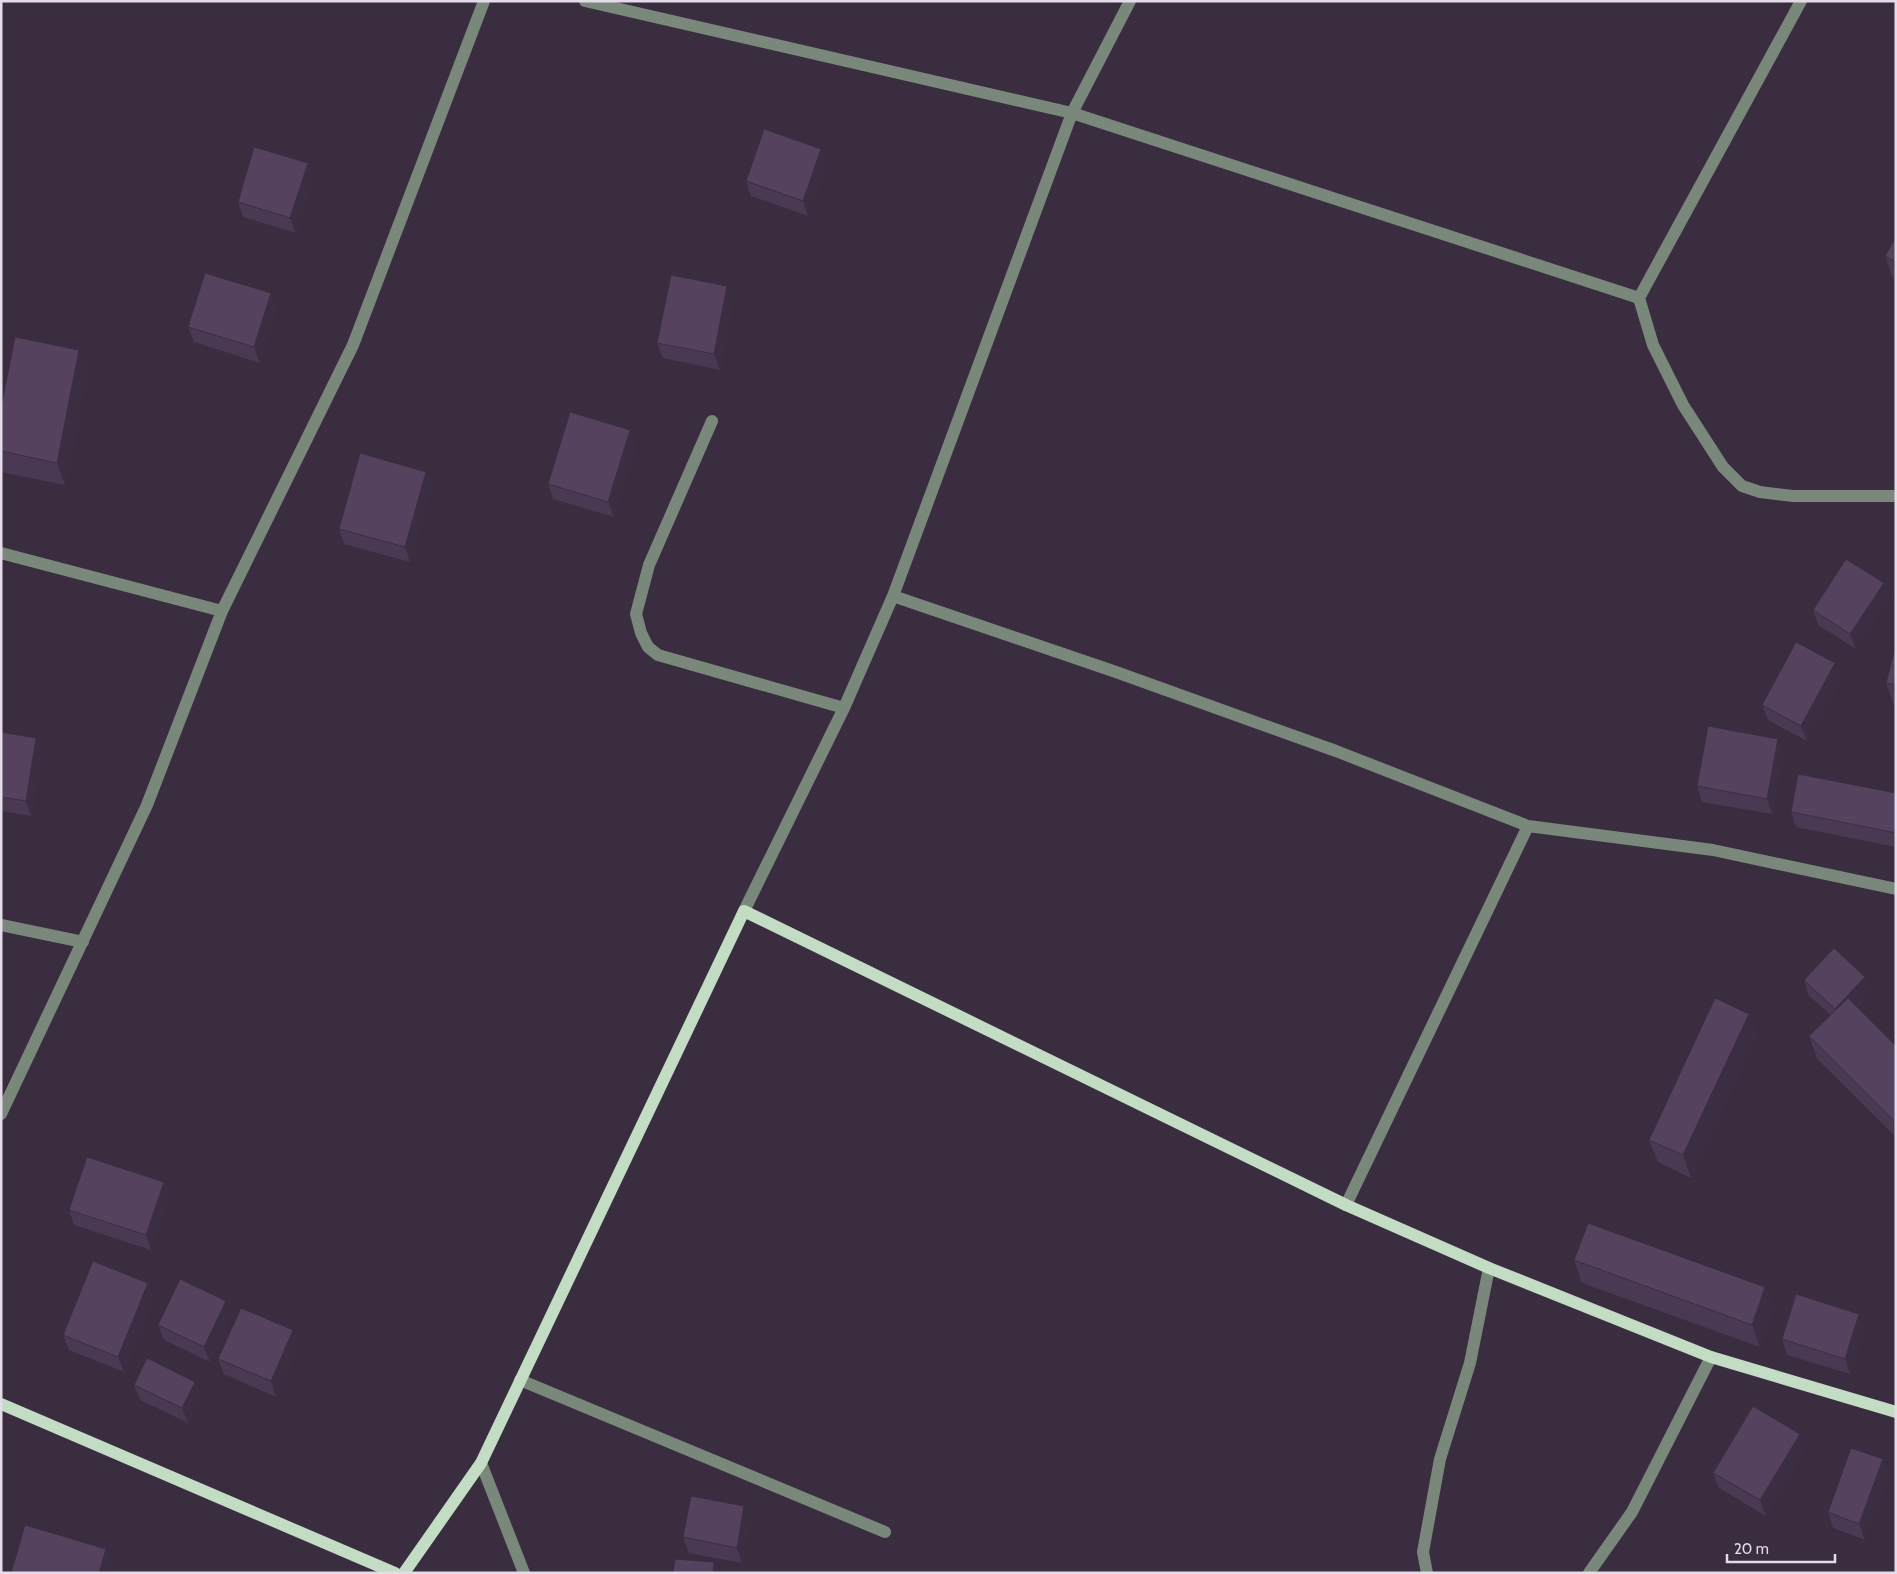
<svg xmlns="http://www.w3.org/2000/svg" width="1897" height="1574" font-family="Cabin,sans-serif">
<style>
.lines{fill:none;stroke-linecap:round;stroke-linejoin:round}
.minor{stroke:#7a887b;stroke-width:12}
.major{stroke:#c2ddc3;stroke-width:12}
.wall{fill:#493952}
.shaded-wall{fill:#3c2e42}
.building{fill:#55425f;stroke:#3c2e42}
</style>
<rect width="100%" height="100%" fill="#392d3f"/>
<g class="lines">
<path class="minor" d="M585 1 1072 113 1639 298 1801 1
M1639 298 1653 345 1683 405 1723 467 1742 486 1760 492 1793 496H1896
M712 421 649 565 636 614 641 633 648 647 658 655 844 708
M1 553 222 611
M893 596 1116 672 1336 751 1528 826 1713 850 1896 889
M744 911 844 708 893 596 1072 113 1130 1
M1 925 83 942
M1 1114 147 805 222 611 353 345 484 1
M1346 1205 1528 826
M520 1380 885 1532
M481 1463 524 1573
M1427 1573 1423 1552 1440 1459 1470 1363 1489 1268
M1589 1573 1632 1512 1711 1357"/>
<path class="major" d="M1 1404 395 1573
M404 1573 481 1463 744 911 1346 1205 1489 1268 1711 1357 1896 1412"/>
</g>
<path class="wall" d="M308 163 313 179 296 233 243 217 238 202Z
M826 164 808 216 751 196 746 181Z
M1896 237V280L1893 279 1885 256Z
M271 293 277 308 260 363 194 342 188 327Z
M733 301 720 370 663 358 657 343Z
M79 350 88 372 65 485 1 472V451Z
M630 430 636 445 614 517 553 499 548 484Z
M426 472 431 487 410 562 344 544 339 529Z
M1884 583 1889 598 1856 649 1818 625 1813 610Z
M1896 645V706L1894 705 1886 683Z
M1841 679 1807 741 1768 720 1762 705Z
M1 732 36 738 42 754 31 816 1 811Z
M1783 755 1772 814 1702 802 1697 786Z
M1896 793V847L1796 827 1791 812Z
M1865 977 1870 992 1857 1007 1896 1046V1137L1817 1059 1809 1036 1831 1015 1809 996 1804 980Z
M1749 1014 1757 1036 1691 1178 1658 1162 1649 1140Z
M164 1182 169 1197 151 1250 74 1225 69 1210Z
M1574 1260 1765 1287 1773 1310 1760 1347 1582 1283Z
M148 1283 154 1298 124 1372 69 1350 63 1335Z
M231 1316 210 1362 164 1340 158 1325Z
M1865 1329 1850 1374 1787 1355 1782 1339Z
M299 1346 276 1397 224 1374 218 1359Z
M195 1382 200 1397 188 1423 140 1400 134 1385Z
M1806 1449 1766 1516 1719 1488 1713 1473Z
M1883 1459 1888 1475 1865 1540 1833 1528 1828 1512Z
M750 1522 742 1563 689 1553 683 1537Z"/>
<path class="shaded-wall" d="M821 149 826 164 808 216 803 201Z
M308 163 313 179 296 233 290 218Z
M727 286 733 301 720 370 714 354Z
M271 293 277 308 260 363 254 347Z
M79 350 88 372 65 485 57 463Z
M630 430 636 445 614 517 608 502Z
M426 472 431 487 410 562 405 547Z
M1884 583 1889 598 1856 649 1850 634Z
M1835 663 1841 679 1807 741 1801 726Z
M36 738 42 754 31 816 26 801Z
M1778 739 1783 755 1772 814 1767 799Z
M1865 977 1870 992 1841 1024 1835 1009Z
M1749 1014 1757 1036 1691 1178 1683 1155Z
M164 1182 169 1197 151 1250 146 1235Z
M148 1283 154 1298 124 1372 118 1357Z
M1765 1287 1773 1310 1760 1347 1752 1325Z
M226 1301 231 1316 210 1362 204 1347Z
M1859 1314 1865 1329 1850 1374 1845 1359Z
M293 1330 299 1346 276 1397 271 1381Z
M195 1382 200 1397 188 1423 182 1408Z
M1800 1434 1806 1449 1766 1516 1760 1500Z
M1883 1459 1888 1475 1865 1540 1859 1524Z
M744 1506 750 1522 742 1563 737 1548Z
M106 1549 114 1571V1573H99Z
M714 1562 717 1570 716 1573H713Z"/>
<path class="building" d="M764 129 821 149 803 201 746 181Z
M254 147 308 163 290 218 238 202Z
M1896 237V262L1885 256Z
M205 273 271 293 254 347 188 327Z
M671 275 727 286 714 354 657 343Z
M15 337 79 350 57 463 1 451V408Z
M570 412 630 430 608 502 548 484Z
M360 453 426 472 405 547 339 529Z
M1846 559 1884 583 1850 634 1813 610Z
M1796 642 1835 663 1801 726 1762 705Z
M1896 645V685L1886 683Z
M1708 726 1778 739 1767 799 1697 786Z
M1 732 36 738 26 801 1 797Z
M1798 774 1896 793V833L1791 812Z
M1834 948 1865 977 1835 1009 1804 980Z
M1715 998 1749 1014 1683 1155 1649 1140Z
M1848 998 1896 1046V1123L1809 1036Z
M87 1157 164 1182 146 1235 69 1210Z
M1588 1223 1765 1287 1752 1325 1574 1260Z
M93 1261 148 1283 118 1357 63 1335Z
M180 1279 226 1301 204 1347 158 1325Z
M1796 1294 1859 1314 1845 1359 1782 1339Z
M241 1308 293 1330 271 1381 218 1359Z
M147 1358 195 1382 182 1408 134 1385Z
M1753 1406 1800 1434 1760 1500 1713 1473Z
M1851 1448 1883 1459 1859 1524 1828 1512Z
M691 1496 744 1506 737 1548 683 1537Z
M25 1525 106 1549 99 1573H11Z
M675 1559 714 1562 713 1573H673Z"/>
<rect width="1897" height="1574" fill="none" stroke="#e4dce8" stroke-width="5"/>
<path d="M1727 1554v8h108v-8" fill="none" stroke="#e4dce8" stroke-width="2.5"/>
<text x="1734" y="1554" font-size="15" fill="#e4dce8" stroke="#392d3f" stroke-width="4" paint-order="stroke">20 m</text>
</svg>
